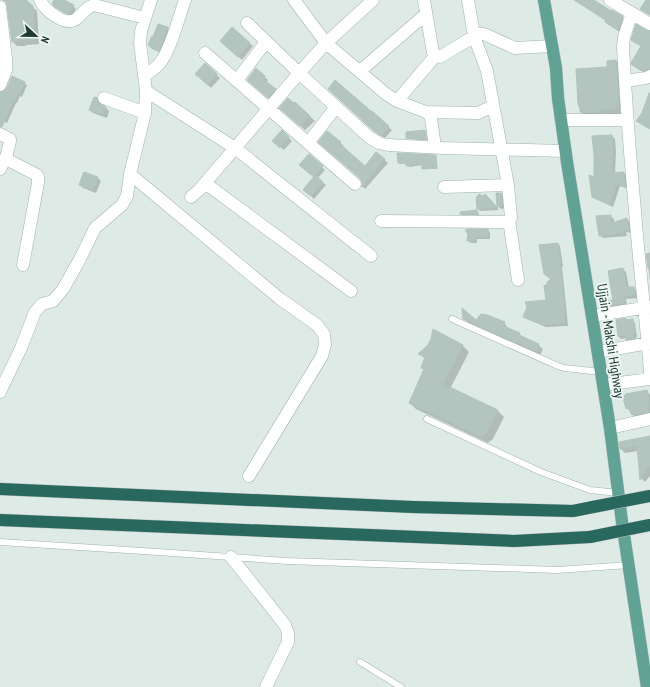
<svg xmlns="http://www.w3.org/2000/svg" width="650" height="687" font-family="'PT Sans Narrow',sans-serif">
<style>
.shadow{fill:#0003}
.building{fill:#b3c5be;stroke:#b0c4bd}
.lines{fill:none;stroke-linecap:round;stroke-linejoin:round}
.service-casing{stroke:#a1b2ac;stroke-width:7}
.minor-casing{stroke:#a1b2ac;stroke-width:13}
.primary-casing{stroke:#bcc4c2;stroke-width:13}
.motorway-casing{stroke:#bcc4c2;stroke-width:13}
.service{stroke:#fff;stroke-width:6}
.minor{stroke:#fff;stroke-width:12}
.primary{stroke:#60a294;stroke-width:12}
.motorway{stroke:#29685e;stroke-width:12}
.motorway-bridge-casing{stroke:#bcc4c2;stroke-width:13;stroke-linecap:butt}
.motorway-bridge{stroke:#29685e;stroke-width:12}
.labels{text-anchor:middle;dominant-baseline:central;stroke-width:3.5;stroke-linejoin:round;paint-order:stroke}
.street-label{font-size:14px;fill:#1f3a34;stroke:#eef7f3}
</style>
<rect width="100%" height="100%" fill="#deeae5"/>
<path class="shadow" d="M5 0H24L37 11 39 44 26 45V46H17L13 42 8 6Z
M55 0H62L73 6 76 9 72 16 64 13 57 7Z
M576 0H592L611 12 622 17 626 21 621 33 609 25 606 22V21L579 3Z
M159 25 168 28 171 31 162 53 152 49 149 46 152 38H154Z
M232 28 253 46 242 60 224 44Z
M650 32V73L647 74 636 68 632 64 642 47 636 43 632 40Z
M616 61 621 66 624 109H620L621 114 586 117 581 112V108L608 68Z
M205 64 220 78 211 88 199 77Z
M256 69 268 80 266 83 278 93 272 100 251 83Z
M24 83 27 85 22 97 20 96 17 103H16L7 123 0 120Z
M329 89 373 113 392 130 385 138 378 134Z
M96 99 100 102 101 105 106 108 109 111 107 118 93 113 90 110Z
M295 103 315 121 305 130 286 113Z
M282 131 292 141 284 150 277 144Z
M425 131 426 132 427 140 408 139 407 138Z
M612 136 615 139 616 152 615 174 624 173 627 176 628 189 620 186 613 207 596 199 593 196Z
M340 143 344 146 342 148 365 168 377 153 388 163 365 189 363 187V182L361 179 323 145Z
M435 156 436 157 437 169H424L423 168V165L409 167 407 163 400 164 399 163Z
M322 167 325 170 318 178 326 185 314 199 304 190 315 177 304 168Z
M98 178 101 181 96 193 83 188 80 185Z
M501 194 504 197 505 208 501 209 498 206Z
M485 196 499 210 480 211 478 208Z
M477 211 478 212 479 215H462L461 214Z
M610 216 614 219V223L627 219 630 222 632 233 626 232 627 236 603 238 600 235Z
M488 230 490 233V239H477V243H471L468 240 469 234 467 232Z
M558 244 560 246 563 266 562 267 566 305 568 326 546 327 527 319 524 317 547 301 552 280 545 274Z
M650 254V281L647 255Z
M623 269 626 272 629 288H634L637 291 638 298 626 299 627 306 612 308 609 305 614 301Z
M464 318 476 322 504 323 508 328V329L519 334 524 338 538 345 543 349 540 355 468 323Z
M626 319 627 321 632 320 635 323 637 337H636V341L630 342 626 338 621 339 618 336Z
M434 331 463 346 469 352 450 389 498 411 504 417 493 439 488 443 416 409 410 403 425 371 423 368 425 359 420 354 429 345 432 340Z
M647 391 650 395V415L636 418 631 411H630L627 408Z
M650 437V476L645 482 641 478 638 451 625 453 621 449 620 443Z"/>
<path class="building" d="M3 0H26L33 6 35 40H21L22 41 12 42 7 6 6 2Z
M54 0H64L74 5 69 13 64 12 55 7 52 4Z
M574 0H594L611 11 612 10 623 16 618 30 605 22 606 20Z
M646 0H650V15L640 9Z
M158 24 168 27 159 51 148 45 152 36 153 37Z
M636 24 646 30 650 31V69L644 71 632 65 631 63 641 46 631 40Z
M232 27 250 43 238 57 220 41Z
M616 60 619 104H616V109L601 110V112H580V109L578 104 576 69 607 67V61Z
M205 63 217 74 208 85 195 74Z
M256 68 265 76 263 79 276 89 268 98 247 80Z
M12 76 25 82 19 95 18 94 14 102 13 101 2 127H0V92L4 91 7 88Z
M335 80 372 112V111L389 126 381 136 374 131 328 89Z
M649 93H650V129L636 121 642 113Z
M94 97 97 98 99 103 106 107 103 115 89 110Z
M288 98 294 103 295 102 310 116 300 126 279 108Z
M282 130 289 137 280 148 272 141Z
M425 130 426 140 406 138V132Z
M327 131 341 142 340 144 365 166 376 152 385 159 362 187V182L360 178 318 142Z
M612 135 613 148 612 173 624 172 625 187 617 183 610 205 592 197 589 175 594 177V155L592 136Z
M397 153 436 155 437 168 422 169V164L406 166V163H398Z
M309 154 323 166 314 177 299 165Z
M84 172 98 177 93 190 79 185Z
M315 175 323 182 311 196 303 190Z
M496 193H501L502 206H497Z
M479 194 483 196 485 194 498 208 477 209 476 198Z
M477 210 478 214H460V212Z
M611 215 612 223 627 218 629 231 624 229V233L599 236 596 216Z
M466 229H488V237H475V241H467L468 233 466 232Z
M558 243 561 264H560L564 302 565 323 543 325 523 317 527 307 525 302 546 300 544 286 548 283 547 282 551 279 544 274 539 245Z
M650 253V268H648L646 254Z
M623 268 626 287H634L635 295 623 296 624 303 608 306 607 301 613 300 608 271Z
M462 308 476 320 481 314 487 315 505 322 503 326 520 333 519 335 539 344 536 351 463 319Z
M626 318V320L633 319 635 334H633L634 338 626 340 625 335 618 336 616 320Z
M433 329 463 345 443 384 498 410 487 433 481 437 409 403 424 369 421 368 425 357 418 354 428 345 431 339Z
M647 390 649 400H648L649 412 632 415 628 408 626 409 623 397 626 394Z
M650 436V465L640 480 637 446 620 449 619 442Z"/>
<g class="lines">
<g class="service-casing">
<path id="service" d="M452 319 558 366 564 368 602 372
M427 419 541 472 590 490 619 493
M0 542 143 551 287 561 557 570 629 565
M360 662 401 687"/>
</g>
<g class="minor-casing">
<path id="minor" d="M40 0C45 10 65 27 76 19 83 14 86 7 94 5L145 18
M294 0 326 43 386 94 397 101 426 112 430 115 431 118 435 147
M424 0 433 53 436 55 440 57 478 34H484L515 48 552 46
M610 0 650 24
M0 7 6 58V70L0 85
M632 13 624 37 623 47C626 102 630 156 635 211 639 265 646 318 650 372
M247 23 299 73 369 137 379 143 388 145 443 148 565 151
M205 53 355 184
M360 71 426 14
M144 76C149 72 155 69 159 64 170 53 179 16 185 0
M237 80 266 42
M625 81 646 78 650 76
M146 91 235 148 371 256
M104 98 145 113
M397 101 436 55
M426 112 478 113 493 106
M561 120H627
M0 134 10 139C11 146 4 153 8 160L37 175 38 177V183L23 265
M308 143 336 107
M0 169 6 157
M130 174 279 298 317 325 324 334 325 345 322 356 249 476
M205 183 351 291
M444 187 508 185
M191 197 199 190 301 71 326 43 373 0
M509 220 518 280
M381 221 507 222 511 218 508 185 487 71 474 36 468 0
M592 316 650 307
M598 352 650 343
M604 385 650 379
M0 392 21 348 35 312 42 304 53 301 63 289 80 259 95 228 122 205 127 196 130 174 145 113 146 91 140 43 141 31 151 0
M610 428 650 419
M231 557 285 625 288 633V642L266 687"/>
</g>
<g class="primary-casing">
<path id="primary" d="M544 0 556 68 558 98 567 162 610 428 622 522 647 687"/>
</g>
<g class="motorway-casing">
<path id="motorway" d="M0 489 413 507 573 511 593 507
M0 520 514 541 590 537"/>
</g>
<use href="#service" class="service"/>
<use href="#minor" class="minor"/>
<use href="#primary" class="primary"/>
<use href="#motorway" class="motorway"/>
<g class="motorway-bridge-casing">
<path id="motorway-bridge" d="M593 507 650 496
M590 537 650 525"/>
</g>
<use href="#motorway-bridge" class="motorway-bridge"/>
</g>
<g class="labels">
<g class="street-label">
<text transform="translate(611 341) rotate(81)">Ujjain - Makshi Highway</text>
</g>
</g>
<g transform="translate(36 36) rotate(112)" stroke="#eef7f3" stroke-width="3" paint-order="stroke">
<path d="M0-3L7 15L0 10L-7 15Z" fill="#1f3a34"/>
<text y="-6" font-size="11" font-weight="bold" text-anchor="middle" fill="#1f3a34">N</text>
</g>
</svg>
